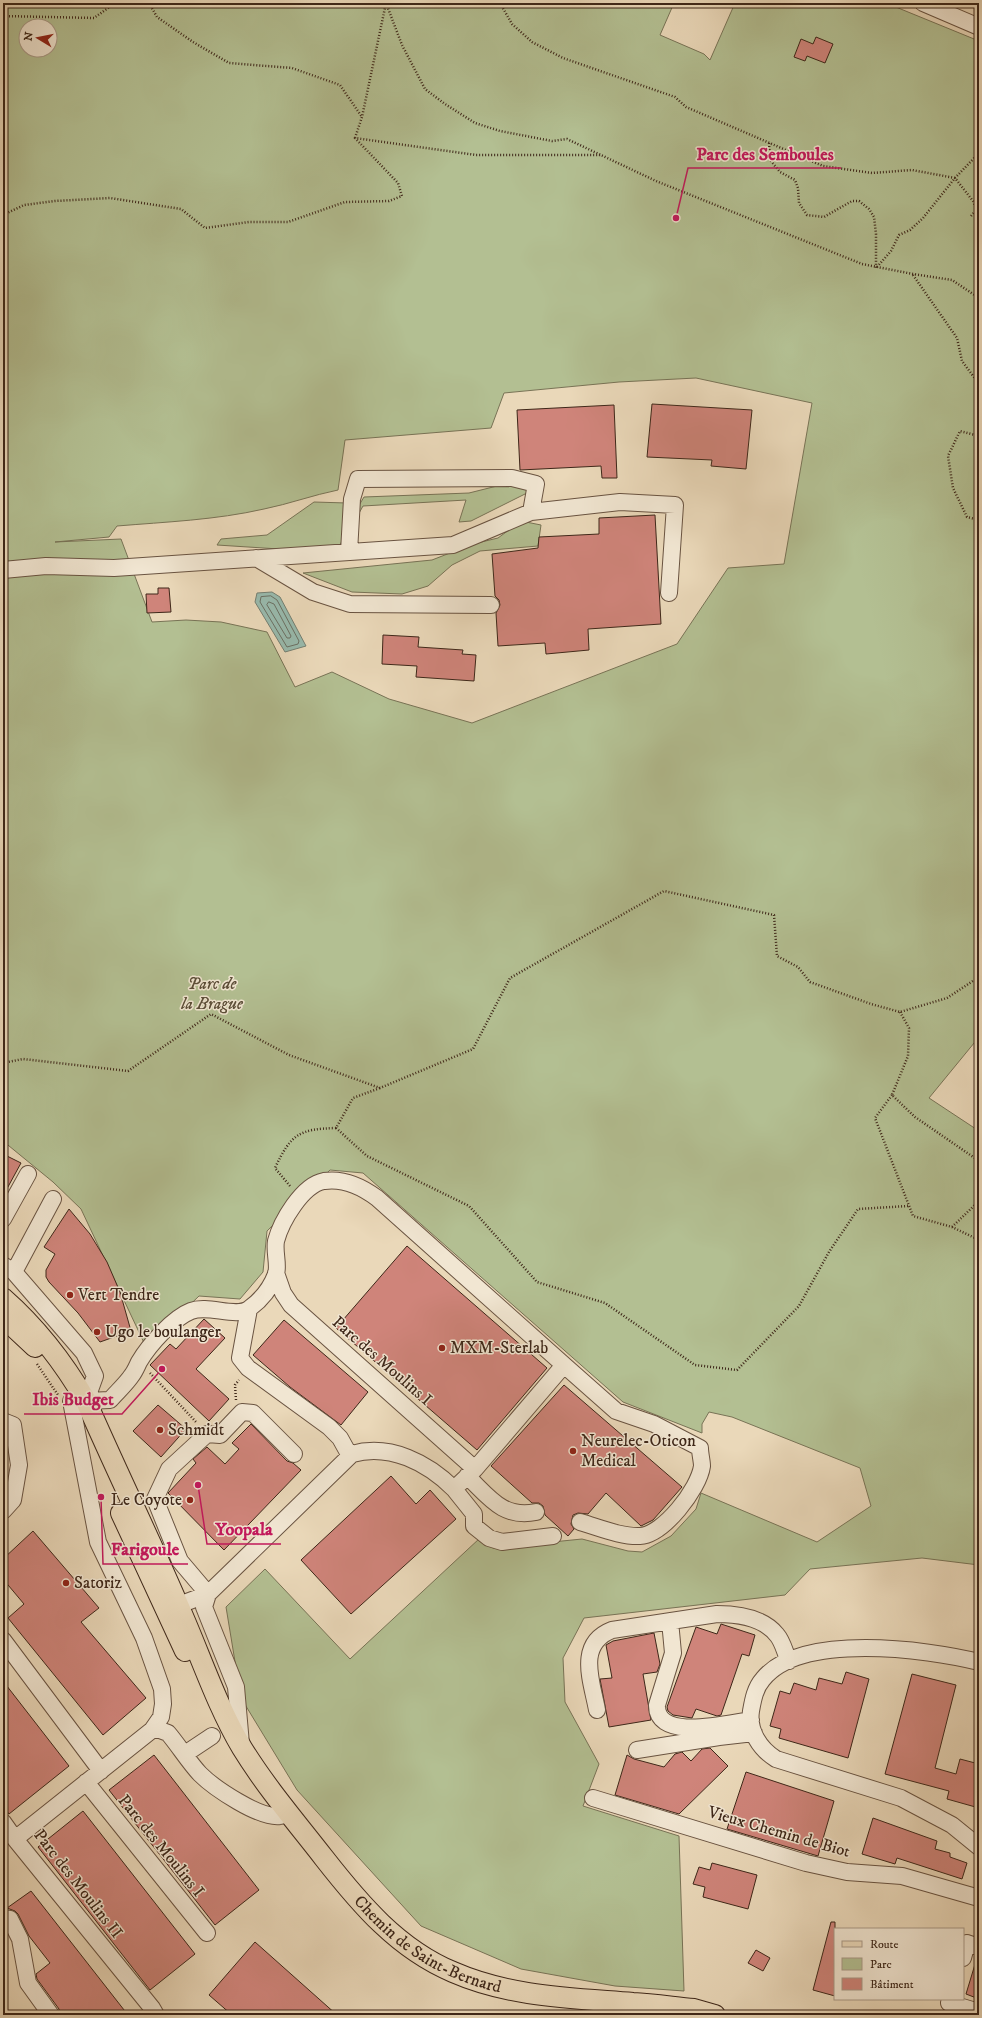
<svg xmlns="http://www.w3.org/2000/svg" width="982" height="2018" font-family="'IM FELL DW Pica',serif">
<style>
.green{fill:#b3bf92;stroke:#787356;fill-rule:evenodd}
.water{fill:#98baad;stroke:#747f72}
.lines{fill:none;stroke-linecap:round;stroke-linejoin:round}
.shore{stroke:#6b7063;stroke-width:1}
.building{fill:#cf847a;stroke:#3e2719}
.minor-casing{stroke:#695341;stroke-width:18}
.major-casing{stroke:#3e2719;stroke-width:22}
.path{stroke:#3e2719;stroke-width:2.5;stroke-dasharray:1 2;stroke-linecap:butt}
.minor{stroke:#f1e6d2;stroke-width:16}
.major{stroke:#ead8b9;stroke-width:20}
.poi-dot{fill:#8f2418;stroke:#f1e6d2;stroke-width:1.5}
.labels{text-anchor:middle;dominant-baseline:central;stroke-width:3;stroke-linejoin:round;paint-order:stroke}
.park-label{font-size:17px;font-style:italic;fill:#5b4d37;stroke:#f1e6d2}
.poi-label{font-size:17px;fill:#3e2719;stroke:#f1e6d2;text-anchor:start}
.street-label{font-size:17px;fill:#3e2719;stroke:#f1e6d2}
.leader{fill:none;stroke:#c2185b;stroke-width:1.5}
.callout-dot{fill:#c2185b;stroke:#f1e6d2;stroke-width:1.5}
.callout-label{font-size:18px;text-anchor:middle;font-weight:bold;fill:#c2185b;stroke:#f1e6d2;stroke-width:3;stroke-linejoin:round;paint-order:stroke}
</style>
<rect width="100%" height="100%" fill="#ead8b9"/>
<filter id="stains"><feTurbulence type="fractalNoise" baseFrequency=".005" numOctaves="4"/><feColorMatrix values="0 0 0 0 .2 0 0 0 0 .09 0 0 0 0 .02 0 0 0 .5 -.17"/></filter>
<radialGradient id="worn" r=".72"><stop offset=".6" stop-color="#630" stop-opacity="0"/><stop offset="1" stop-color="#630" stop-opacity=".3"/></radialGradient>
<path class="green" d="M3 3H674L660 35 704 54 710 60 735 3H886L979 41V1037L929 1098 979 1131V1565L922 1558 810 1569 785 1595 584 1618 563 1658 565 1702 599 1764 583 1806 679 1836 684 1991 615 1986 521 1969 421 1926 297 1790 241 1698 226 1607 265 1569 350 1659 480 1538 493 1548 582 1539 628 1551 642 1552 671 1536 696 1509 701 1493 817 1542 871 1506 860 1468 732 1417 709 1412 702 1424V1433L623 1402 363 1173 330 1170 267 1231 263 1272 240 1299 199 1296 146 1347 81 1209 53 1182 3 1141ZM26 26H50V50H26ZM696 378 812 403 784 564 728 568 677 644 472 723 389 699 332 672 295 687 267 632 221 622 186 620 152 622 121 539 55 542 109 537 117 526C165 522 216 520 264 509 289 504 313 495 338 490L345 440 491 428 504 393 619 382Z
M505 484 525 487 527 493 471 521 459 522 466 500 363 506 358 515V507L364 497 469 493Z
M314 502 347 503 345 536 338 548 310 551 217 545 221 539 267 535Z
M526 522 541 525 538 546 480 551 452 565 428 586 402 594 352 592 303 573 432 560 473 544 498 538 513 527Z"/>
<path class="water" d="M272 592 280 597 306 646 285 652 255 602 257 593Z"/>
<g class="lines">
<path class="shore" d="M271 596 277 600 299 641 298 644 287 647 260 602 261 597Z
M269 602 274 604 291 636 290 638H287L267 605Z"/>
</g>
<path class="building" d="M816 37 833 44 825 63 807 56 805 61 794 57 801 39 813 44Z
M652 404 752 410 746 469 711 466 712 460 647 457Z
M614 405 617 478H602L601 466 520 470 517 410Z
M655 515 661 624 588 629 589 650 546 654 545 643 498 646 496 613 500 605 499 600 495 596 492 554 538 548 539 537 599 534V518Z
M158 588H169L171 612 147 613 146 594H158Z
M383 635 419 637 418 647 463 650 462 654 476 655 474 681 416 677 417 666 382 664Z
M3 1154 21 1163 3 1196Z
M69 1209 90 1234 107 1262 120 1292 131 1331 100 1342 78 1313 49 1282 46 1277V1270L55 1254 44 1247Z
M407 1246 547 1368 477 1450 336 1328Z
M204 1319 225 1338 196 1369 229 1399 209 1421 150 1365 170 1344 176 1349Z
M284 1320 368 1392 341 1425 290 1387 253 1355Z
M564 1385 682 1487 653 1520 641 1526 606 1493 588 1514 578 1513 573 1515 571 1524 574 1529 568 1536 545 1515 543 1506 539 1503H532L491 1466Z
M158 1405 186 1429 161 1457 133 1431Z
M251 1424 287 1461 293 1463 301 1470 224 1550 168 1493 196 1463 193 1459 207 1447 225 1464 239 1449 232 1443Z
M391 1476 416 1504 430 1490 456 1519 351 1614 301 1560Z
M33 1531 99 1608 81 1622 146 1698 103 1735 8 1618 24 1604 3 1579V1559Z
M721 1624 755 1635 749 1656 742 1654 721 1715 717 1716 696 1709 692 1718 673 1715 668 1711 667 1707 696 1627 717 1634Z
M654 1633 660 1664 657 1672 643 1674 651 1720 609 1727 600 1679 612 1678 606 1645 613 1641Z
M846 1672 869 1679 848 1758 779 1738 781 1729 770 1726 780 1691 790 1694 794 1683 816 1690 819 1678 842 1684Z
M912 1674 956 1685 935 1768 956 1774 960 1759 979 1764V1808L947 1799 949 1791 885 1774Z
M3 1681 69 1766 9 1814 3 1806Z
M710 1748 728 1766 679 1814 615 1795 627 1755 634 1759 664 1767 675 1754 682 1752 691 1761 702 1749Z
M154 1755 259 1890 215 1925 109 1790Z
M746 1772 834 1801 818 1856 727 1829Z
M83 1811 195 1954 150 1990 38 1847Z
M873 1818 937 1841 935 1849 950 1853V1857L967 1863 962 1879 897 1858 895 1864 862 1854Z
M712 1863 757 1875 748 1909 703 1897 705 1887 693 1884 699 1867 710 1870Z
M31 1891 128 2015H60L59 2009 37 1979 36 1974 50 1963 29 1936 18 1914 15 1911 7 1908Z
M831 1922H835V1996L813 1990Z
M255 1942 337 2015H232L209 1995Z
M756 1950 770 1958 763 1971 748 1963Z
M976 1961 979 1962V1999L966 1994Z"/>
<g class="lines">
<g class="minor-casing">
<path id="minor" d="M923 3 979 27
M349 552 352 499 358 479 512 478 536 484 531 512
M256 558 313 592 350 604 491 605
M3 570 46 566 114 568 453 545 531 512 620 502 675 505 669 593
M3 1219 28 1174
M3 1265 14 1272 84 1353 95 1376 86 1401 110 1400C117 1392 126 1384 132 1375 135 1371 137 1366 139 1362 149 1345 173 1318 191 1311 209 1304 237 1319 250 1308 261 1300 271 1287 276 1274 279 1265 274 1252 276 1241 281 1222 302 1185 324 1181 344 1178 361 1186 377 1198L564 1365
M14 1272 53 1199
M276 1273 283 1293 291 1305 475 1469
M249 1309 240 1358 248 1368 329 1427 340 1438 350 1456
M71 1401 98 1542 144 1638 162 1689 163 1704 161 1717 152 1730
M3 1421 13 1425 19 1465 13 1500 3 1511
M467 1476C489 1497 503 1519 536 1512
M454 1489 474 1514V1526L489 1538 502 1542 553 1536
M179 1605 208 1594 352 1454C390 1443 428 1463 454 1489L475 1469 564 1365 616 1411 654 1424 700 1448C700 1454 702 1461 702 1466 699 1489 663 1535 640 1536 621 1537 598 1527 580 1522
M670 1621 673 1653 657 1705C656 1742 728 1723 751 1720
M3 1640 101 1771
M979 1662C926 1649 801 1632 763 1679 755 1688 753 1700 751 1711 748 1731 760 1749 776 1759L901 1798 952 1825 979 1847
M597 1710C592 1682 576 1644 612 1630L717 1614C738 1614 763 1617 777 1635 783 1642 785 1653 789 1661
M241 1744 236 1687 204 1607 208 1594 180 1561 155 1499 169 1469 207 1434 220 1435 242 1412 253 1413 294 1454
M637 1750 719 1737 754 1733
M185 1754 212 1736
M86 1782 207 1933
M593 1798 806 1863 847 1872 902 1876 979 1898
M3 1822 15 1839
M3 1918 10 1919 20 1939 28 1983 51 2015
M963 1958 967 1943 979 1947
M950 1999 949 2003 979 2012
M156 2015 152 2008 15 1839 152 1730H160L168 1733C179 1746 188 1761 200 1774 214 1788 260 1819 280 1816 283 1816 286 1813 289 1812"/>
</g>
<g class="major-casing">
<g id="major">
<path id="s1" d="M3 1298C36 1327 64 1363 86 1401 116 1470 149 1537 179 1607 200 1654 216 1704 242 1748 266 1787 296 1822 324 1858 360 1904 398 1949 453 1972 510 1997 572 1998 633 2003 653 2004 673 2007 694 2009L715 2015"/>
<path d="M3 1317 35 1347"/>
<path d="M121 1513 185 1651"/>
</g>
</g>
<path class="path" d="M149 3 157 17 193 42 229 63 292 68 340 85 362 117
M386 3 402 45 425 89 445 104 475 123 500 131 552 141 567 139 656 181 862 264 913 274 952 280 979 298
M500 3 512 24 532 42 563 58 675 97 686 107 823 166 872 173 912 170 955 178 973 201 979 215
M3 16 94 18 115 3
M355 138 362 117 386 3
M769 143 770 160 780 172 795 180 798 188 799 203 807 215 824 217 852 201H859L869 209 874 217 876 234V268
M3 187 7 197 3 203
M3 215 24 205 55 201 110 198 181 209 205 228 249 222H288L345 202 389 201 402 196 398 183 355 138 476 155H601
M971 216 976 210
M877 267 891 251 899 235 910 230 923 218 955 178 979 153
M913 275 957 338 962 361 979 384
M979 436 960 431 948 456 953 488 967 517 979 520
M900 1012 909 1028 908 1056 892 1095 915 1117 979 1161
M3 1063 23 1059 128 1071 211 1014 289 1055 380 1088 473 1049 510 978 664 891 774 915 777 956 798 967 810 982 871 1004 900 1012 947 998 979 977
M892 1095 875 1118 913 1216 952 1227 979 1240
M336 1128 367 1156 469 1206 537 1282 605 1303 695 1365 737 1370 799 1306 829 1252 858 1209 908 1206
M290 1186 275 1168C291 1134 299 1129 336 1128L353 1098 380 1088
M952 1227 979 1201
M37 1364 58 1395
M150 1373 197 1423
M236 1400 235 1385 239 1380"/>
<use href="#minor" class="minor"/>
<use href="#major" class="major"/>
</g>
<g class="poi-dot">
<circle cx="70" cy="1295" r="4"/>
<circle cx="97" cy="1332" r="4"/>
<circle cx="442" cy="1348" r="4"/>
<circle cx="160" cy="1430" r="4"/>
<circle cx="573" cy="1451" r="4"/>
<circle cx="190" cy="1500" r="4"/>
<circle cx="66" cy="1583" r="4"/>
</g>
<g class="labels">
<g class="park-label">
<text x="212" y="984">Parc de<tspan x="212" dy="20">la Brague</tspan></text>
</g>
<g class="poi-label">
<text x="78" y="1295">Vert Tendre</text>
<text x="105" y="1332">Ugo le boulanger</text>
<text x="450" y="1348">MXM-Sterlab</text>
<text x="168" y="1430">Schmidt</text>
<text x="581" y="1441">Neurelec-Oticon<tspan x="581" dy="20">Medical</tspan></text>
<text x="182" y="1500" text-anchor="end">Le Coyote</text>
<text x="74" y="1583">Satoriz</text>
</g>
<g class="street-label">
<text transform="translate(382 1361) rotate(41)">Parc des Moulins I</text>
<text transform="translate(779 1832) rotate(16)">Vieux Chemin de Biot</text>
<text transform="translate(161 1846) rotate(51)">Parc des Moulins I</text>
<text transform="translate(78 1884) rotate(52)">Parc des Moulins II</text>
<text stroke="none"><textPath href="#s1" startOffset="789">Chemin de Saint-Bernard</textPath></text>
</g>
</g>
<path class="leader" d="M676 218L688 168H841M162 1369L122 1414H24M198 1485L207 1544H281M101 1497L103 1564H188"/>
<g class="callout-dot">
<circle cx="676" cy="218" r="4"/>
<circle cx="162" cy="1369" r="4"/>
<circle cx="198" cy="1485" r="4"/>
<circle cx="101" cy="1497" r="4"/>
</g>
<g class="callout-label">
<text x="765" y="160">Parc des Semboules</text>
<text x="73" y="1405">Ibis Budget</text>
<text x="244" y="1535">Yoopala</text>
<text x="145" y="1555">Farigoule</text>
</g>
<rect width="982" height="2018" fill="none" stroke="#ead8b9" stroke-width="16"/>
<rect x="4" y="4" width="974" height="2010" fill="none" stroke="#3e2719" stroke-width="2"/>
<rect x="8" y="8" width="966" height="2002" fill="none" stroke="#3e2719"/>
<rect x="834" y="1928" width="130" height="72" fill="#f1e6d2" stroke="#a99a88"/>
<rect x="842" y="1941" width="20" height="6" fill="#ead8b9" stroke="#a99a88"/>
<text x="870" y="1948" font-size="12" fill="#3e2719">Route</text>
<rect x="842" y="1958" width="20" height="12" fill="#b3bf92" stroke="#a99a88"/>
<text x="870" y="1968" font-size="12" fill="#3e2719">Parc</text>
<rect x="842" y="1978" width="20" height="12" fill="#cf847a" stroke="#a99a88"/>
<text x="870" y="1988" font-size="12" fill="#3e2719">Bâtiment</text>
<g transform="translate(38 38) rotate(280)"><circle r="19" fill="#f1e6d2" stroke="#a99a88"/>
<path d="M0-3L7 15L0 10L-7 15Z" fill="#8f2418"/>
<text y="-6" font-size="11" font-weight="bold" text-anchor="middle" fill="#3e2719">N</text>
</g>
<rect width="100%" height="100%" filter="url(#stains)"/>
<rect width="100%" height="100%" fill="url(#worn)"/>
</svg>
